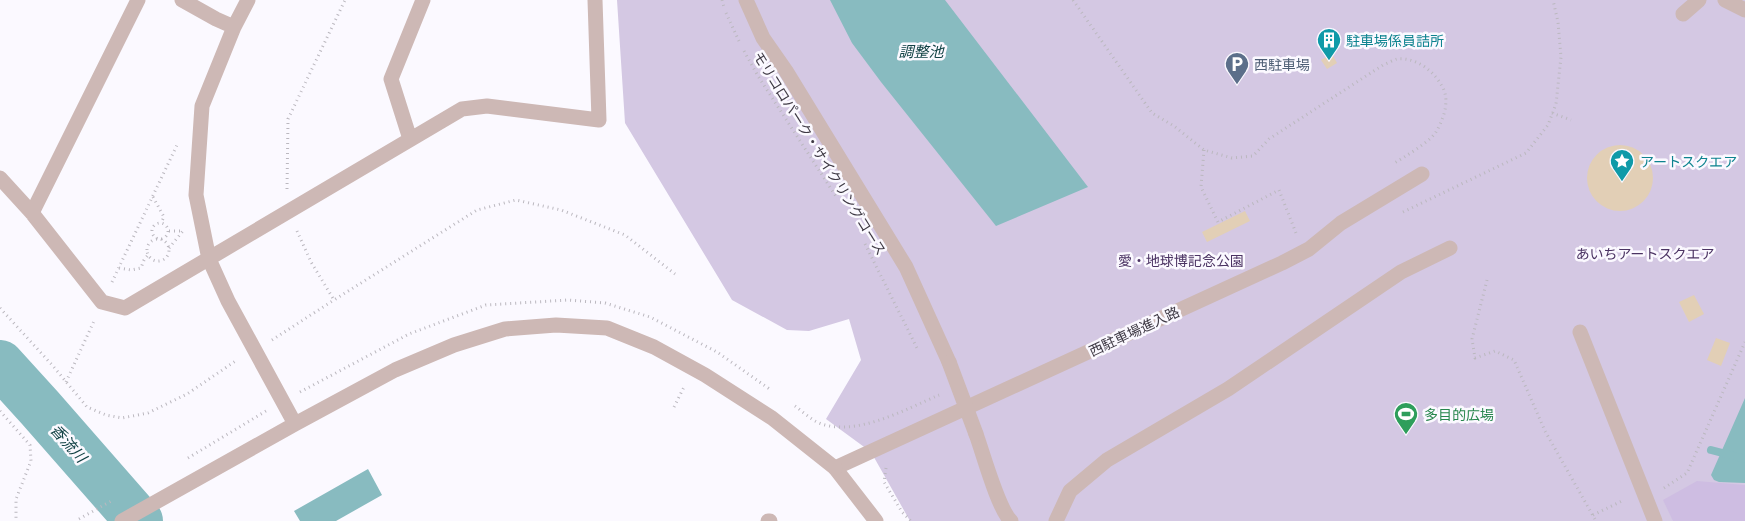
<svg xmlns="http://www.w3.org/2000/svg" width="1745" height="521" font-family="Lato,'Noto Sans JP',sans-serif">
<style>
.green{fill:#d4c8e3}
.forest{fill:#cebde2}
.water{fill:#88bbc0}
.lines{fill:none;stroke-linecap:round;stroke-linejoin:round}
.stream{stroke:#88bbc0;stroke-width:8}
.river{stroke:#88bbc0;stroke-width:48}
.building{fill:#e2cfb6}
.path{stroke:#bbb8bf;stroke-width:3;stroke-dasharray:1 4;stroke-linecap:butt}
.lane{stroke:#cdb8b5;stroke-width:15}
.street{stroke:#cdb8b5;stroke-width:15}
.lane-bridge{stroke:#cdb8b5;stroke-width:15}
.labels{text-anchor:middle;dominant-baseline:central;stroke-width:5;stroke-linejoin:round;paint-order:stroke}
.culture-label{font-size:14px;fill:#0d838f;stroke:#fbf9ff;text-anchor:start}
.service-label{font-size:14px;fill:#4e5e75;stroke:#fbf9ff;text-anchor:start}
.street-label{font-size:14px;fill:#3f3a45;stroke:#fbf9ff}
.park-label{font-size:14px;fill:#4b3363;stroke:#fbf9ff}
.leisure-label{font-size:14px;fill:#27864d;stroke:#fbf9ff;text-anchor:start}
.water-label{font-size:15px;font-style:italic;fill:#124245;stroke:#fbf9ff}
</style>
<rect width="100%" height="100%" fill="#fbf9ff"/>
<path class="green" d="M617 0H1745V521H910L871 452 826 419 861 360 849 319 809 331 787 330 732 300 625 123Z"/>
<path class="forest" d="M1697 481 1745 485V521H1673L1663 500Z"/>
<path class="water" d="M830 0H945L1088 187 996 226 881 82 852 43Z
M1745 398V483L1719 482 1714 480 1711 475Z
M368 469 382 495 336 521H300L294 511Z"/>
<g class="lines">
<path class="stream" d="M1711 450 1745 459"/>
<path class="river" d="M0 364 40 408 139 521"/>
</g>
<path class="building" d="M1332 54 1337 63 1327 69 1321 60Z
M1587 178a33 33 0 1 1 66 0a33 33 0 1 1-66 0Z
M1245 211 1250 221 1207 242 1202 232Z
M1694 295 1704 314 1689 322 1679 302Z
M1716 338 1730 343 1721 366 1707 360Z"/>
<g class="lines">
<path class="path" d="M722 0 724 7
M1073 0 1152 113 1174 126 1204 150 1232 158 1253 156 1269 139 1383 65C1388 63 1393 60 1397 59 1417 57 1435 72 1443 88 1450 102 1443 120 1436 132 1430 142 1404 157 1393 164
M726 13 739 41
M744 51 758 76 837 198
M1552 113 1571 120
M1204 150 1201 187 1218 222 1279 190 1296 233
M287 189 288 119 345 0
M153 197 164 217 161 223
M1403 212 1526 153 1548 125 1556 104 1561 57 1558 22 1553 0
M152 231a8 8 0 1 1 16 0a8 8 0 1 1-16 0Z
M169 231H183L169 248
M297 231 311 262 334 300 477 210 516 200 561 210 625 235 675 274
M147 250a11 11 0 1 1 22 0a11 11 0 1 1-22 0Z
M865 244 917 348
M119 268 131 270 141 268 144 260 148 255
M1487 280 1472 339 1475 358 1495 351 1514 360 1545 431 1596 521
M112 282 177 145
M0 308 53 366 87 407 106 415 122 418 148 413 187 394 237 360
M272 340 334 300
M66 382 94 321
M300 392 409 334 486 305 568 300 605 303 650 317 717 352 771 390
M795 406C802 411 809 418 817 422 853 439 906 409 939 395
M674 407 684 387
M0 411 30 445 31 461 16 499V521
M188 458 266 411
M886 468 884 482 902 512 911 521
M1664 488 1687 473 1745 342
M1593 515 1624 500
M79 519 113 500"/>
<path class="lane" d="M746 0 763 38 786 71 906 267 949 362
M1725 0 1745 10
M1683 14 1699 0
M976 434C983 453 998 509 1011 521
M768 521H770
M876 521 835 468 1282 263 1309 249 1341 223 1422 174
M1056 521 1070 491 1107 460 1228 389 1401 272 1450 248"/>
<path class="street" d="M182 0 216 19 234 27
M248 0 234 27 202 106 196 195 209 259 228 301 295 424
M410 139 391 79 423 0
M0 178 32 213 102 302 125 308 462 109 487 106 599 120 595 0
M32 213 138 0
M1580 332 1655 521
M122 521 295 424 395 370 454 345 505 329 556 325 607 328 654 347 705 375 772 418 835 468"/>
<path class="lane-bridge" d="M949 362 976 434"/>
</g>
<defs>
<g id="building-pin" transform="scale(1.25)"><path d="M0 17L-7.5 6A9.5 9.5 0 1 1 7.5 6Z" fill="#0f9aa8" stroke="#fbf9ff"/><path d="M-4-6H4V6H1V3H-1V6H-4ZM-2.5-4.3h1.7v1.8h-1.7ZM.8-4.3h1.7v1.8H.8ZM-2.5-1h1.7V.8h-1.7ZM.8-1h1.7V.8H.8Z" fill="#fff"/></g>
<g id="parking-pin" transform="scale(1.25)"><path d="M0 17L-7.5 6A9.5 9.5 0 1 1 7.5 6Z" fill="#5c6f8a" stroke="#fbf9ff"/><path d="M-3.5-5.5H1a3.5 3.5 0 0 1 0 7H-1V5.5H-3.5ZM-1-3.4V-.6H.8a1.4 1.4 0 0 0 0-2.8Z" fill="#fff"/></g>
<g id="sight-pin" transform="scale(1.25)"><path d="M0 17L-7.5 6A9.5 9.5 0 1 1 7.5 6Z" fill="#0f9aa8" stroke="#fbf9ff"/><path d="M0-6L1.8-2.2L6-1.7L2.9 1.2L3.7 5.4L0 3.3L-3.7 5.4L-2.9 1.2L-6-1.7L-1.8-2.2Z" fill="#fff"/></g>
<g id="stadium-pin" transform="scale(1.25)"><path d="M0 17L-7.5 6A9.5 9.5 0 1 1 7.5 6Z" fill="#2e9e5b" stroke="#fbf9ff"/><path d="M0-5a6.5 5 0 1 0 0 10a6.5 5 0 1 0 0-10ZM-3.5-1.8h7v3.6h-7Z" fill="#fff"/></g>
</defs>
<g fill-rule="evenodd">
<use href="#building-pin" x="1329" y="40"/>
<use href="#parking-pin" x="1237" y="64"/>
<use href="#sight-pin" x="1622" y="161"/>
<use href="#stadium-pin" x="1406" y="414"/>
</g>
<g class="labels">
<g class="culture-label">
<text x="1346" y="40">駐車場係員詰所</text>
<text x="1640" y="161">アートスクエア</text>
</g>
<g class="service-label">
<text x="1254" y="64">西駐車場</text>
</g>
<g class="street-label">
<text transform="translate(820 153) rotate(58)">モリコロパーク・サイクリングコース</text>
<text transform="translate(1134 331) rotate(-25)">西駐車場進入路</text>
</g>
<g class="park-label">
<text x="1645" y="253">あいちアートスクエア</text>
<text x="1181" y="260">愛・地球博記念公園</text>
</g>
<g class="leisure-label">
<text x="1424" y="414">多目的広場</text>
</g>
<g class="water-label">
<text x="921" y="51">調整池</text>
<text transform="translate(69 443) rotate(48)">香流川</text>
</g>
</g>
</svg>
